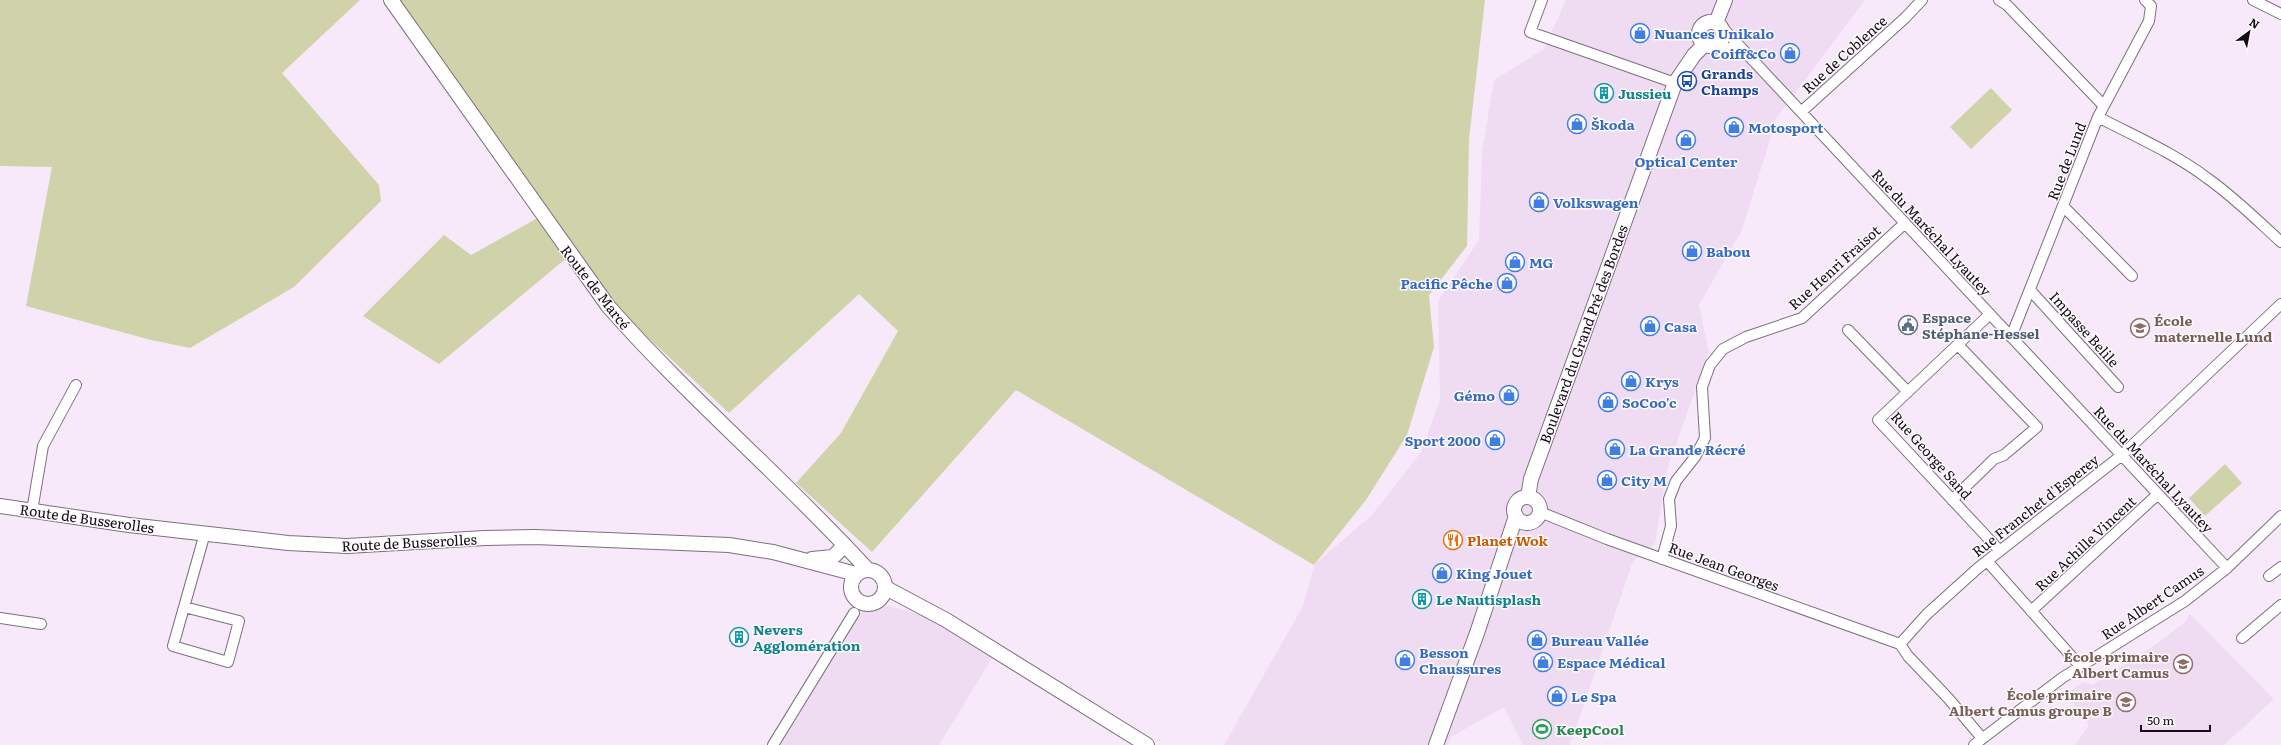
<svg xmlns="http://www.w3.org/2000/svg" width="2281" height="745" font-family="Literata,serif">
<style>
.built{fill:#efdcf2}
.green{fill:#d0d3a9}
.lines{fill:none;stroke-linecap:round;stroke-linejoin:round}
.street-casing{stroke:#7c6f7e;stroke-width:12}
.secondary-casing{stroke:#7c6f7e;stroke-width:16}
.street{stroke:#fff;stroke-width:10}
.secondary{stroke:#fff;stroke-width:14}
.labels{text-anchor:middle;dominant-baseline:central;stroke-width:3;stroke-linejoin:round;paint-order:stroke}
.shop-label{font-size:14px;font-weight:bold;fill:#366cbe;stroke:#fefafe;text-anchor:start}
.street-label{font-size:14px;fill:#120d13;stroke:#fefafe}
.transit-label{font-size:14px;font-weight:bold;fill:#164399;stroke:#fefafe;text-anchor:start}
.culture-label{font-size:14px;font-weight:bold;fill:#0d838f;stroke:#fefafe;text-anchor:start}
.service-label{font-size:14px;font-weight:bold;fill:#4e5e75;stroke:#fefafe;text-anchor:start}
.education-label{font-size:14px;font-weight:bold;fill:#785e54;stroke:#fefafe;text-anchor:end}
.food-label{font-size:14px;font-weight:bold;fill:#c56008;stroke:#fefafe;text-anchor:start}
.leisure-label{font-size:14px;font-weight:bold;fill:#27864d;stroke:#fefafe;text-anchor:start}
</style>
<rect width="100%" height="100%" fill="#f8e9fa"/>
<path class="built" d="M1566 0H1865L1777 117 1742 230 1699 305 1709 352 1667 470 1655 544 1633 561 1570 745H1523L1504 707 1451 737 1448 745H1224L1303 606 1314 565 1372 515 1421 452 1440 400 1438 301 1479 240 1482 152 1494 80 1544 49Z
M889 606 931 618 992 658 939 745H778L857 615 866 609Z
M2190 614 2274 699 2224 745H2075L2089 725 2067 696 2068 692 2084 682 2092 685 2155 645 2185 622Z"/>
<path class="green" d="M0 0H360L282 73 379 185 381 201 294 287 190 348 151 340 26 306 52 167 0 166Z
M398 0H1485L1469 139 1467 246 1429 295 1434 347 1407 435 1366 500 1314 565 1016 390 872 552 796 483 841 433 898 331 859 294 729 413 628 319 575 251 439 364 363 316 444 235 471 255 550 211Z
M1991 88 2012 110 1971 149 1950 127Z
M2225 464 2242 483 2205 516 2189 498Z"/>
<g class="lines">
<g class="street-casing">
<path id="street" d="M1542 0 1530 32 1675 83
M1999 0 2007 5 2104 106
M2253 0 2281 14
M1720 25 2227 568
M1713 47 1729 48 1747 55
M1801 112 1905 18 1922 0
M2098 117C2134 136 2174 153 2207 178 2234 197 2257 220 2281 242
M2064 207 2132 276
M2031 291 2118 387
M1990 314 1878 420 2000 551
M1848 330 1908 392
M2011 337 2098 117 2149 21 2151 6 2145 0
M1952 500 1994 459 2004 455 2037 427 1958 345
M32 511 43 446 76 385
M1540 512 1607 539 1900 644
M1662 559 1671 526 1669 499 1676 481 1695 457 1705 438 1702 387 1710 365 1723 349 1746 337 1802 318 1905 223
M1987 561 2080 666
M2269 576 2281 567
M184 607 239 621 228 662 173 646 205 533
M2031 611 2158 494
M0 618 41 624
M2242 638 2281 605
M1900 644 1927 614 1978 568 2122 455 2281 304
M1900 644 1908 656 1948 698 1982 738
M773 745 854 613
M1974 745 2062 678 2185 601 2227 568 2281 516"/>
</g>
<g class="secondary-casing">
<path id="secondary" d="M391 0 608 306C689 398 784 478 867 569
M1699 34a12 12 0 1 1 24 0a12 12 0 1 1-24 0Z
M1716 23 1725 0
M1528 497 1531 479 1675 83 1694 55 1704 45
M1514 510a13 13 0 1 1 26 0a13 13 0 1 1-26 0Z
M0 506 129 525 288 543 347 546 485 538 535 537 729 545 773 552 856 574
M812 559 833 557 843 547
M851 587a17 17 0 1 1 34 0a17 17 0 1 1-34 0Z
M886 588 946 620 1147 745
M1436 745 1477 633 1516 516"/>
</g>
<use href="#street" class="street"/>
<use href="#secondary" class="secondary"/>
</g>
<defs>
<g id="shop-ring" transform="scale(1)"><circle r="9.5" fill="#fefafe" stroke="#3f7fe0" stroke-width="1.5"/><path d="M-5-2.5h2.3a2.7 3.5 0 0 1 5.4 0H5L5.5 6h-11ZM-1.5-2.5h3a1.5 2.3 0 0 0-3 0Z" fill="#3f7fe0"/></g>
<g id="bus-ring" transform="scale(1)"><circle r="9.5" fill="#fefafe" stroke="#1a4fb4" stroke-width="1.5"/><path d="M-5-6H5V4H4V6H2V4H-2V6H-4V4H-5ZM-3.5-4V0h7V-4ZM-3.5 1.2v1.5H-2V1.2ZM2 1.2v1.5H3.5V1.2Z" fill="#1a4fb4"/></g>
<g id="building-ring" transform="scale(1)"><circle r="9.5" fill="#fefafe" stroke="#0f9aa8" stroke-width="1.5"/><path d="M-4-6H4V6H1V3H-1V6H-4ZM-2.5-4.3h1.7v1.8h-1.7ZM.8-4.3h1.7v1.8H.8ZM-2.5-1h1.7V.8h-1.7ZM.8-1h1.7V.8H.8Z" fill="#0f9aa8"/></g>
<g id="civic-ring" transform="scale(1)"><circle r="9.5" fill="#fefafe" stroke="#5c6f8a" stroke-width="1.5"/><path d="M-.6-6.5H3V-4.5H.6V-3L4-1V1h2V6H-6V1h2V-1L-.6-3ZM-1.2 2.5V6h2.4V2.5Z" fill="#5c6f8a"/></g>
<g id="school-ring" transform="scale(1)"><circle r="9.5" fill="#fefafe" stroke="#8d6e63" stroke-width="1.5"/><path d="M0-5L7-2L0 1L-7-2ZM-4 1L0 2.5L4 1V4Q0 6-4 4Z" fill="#8d6e63"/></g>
<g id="restaurant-ring" transform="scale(1)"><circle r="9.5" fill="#fefafe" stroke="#e8710a" stroke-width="1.5"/><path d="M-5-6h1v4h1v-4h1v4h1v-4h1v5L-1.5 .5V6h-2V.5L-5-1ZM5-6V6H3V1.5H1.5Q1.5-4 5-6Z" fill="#e8710a"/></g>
<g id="stadium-ring" transform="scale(1)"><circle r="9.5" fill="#fefafe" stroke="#2e9e5b" stroke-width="1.5"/><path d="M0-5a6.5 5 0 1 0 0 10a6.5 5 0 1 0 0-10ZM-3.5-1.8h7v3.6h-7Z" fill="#2e9e5b"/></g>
</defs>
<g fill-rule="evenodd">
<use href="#shop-ring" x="1640" y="33"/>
<use href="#shop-ring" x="1790" y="53"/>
<use href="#bus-ring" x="1687" y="81"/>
<use href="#building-ring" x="1604" y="93"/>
<use href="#shop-ring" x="1577" y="124"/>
<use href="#shop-ring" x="1734" y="127"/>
<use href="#shop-ring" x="1686" y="140"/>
<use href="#shop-ring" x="1539" y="202"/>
<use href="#shop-ring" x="1692" y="251"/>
<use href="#shop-ring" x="1515" y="262"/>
<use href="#shop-ring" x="1507" y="283"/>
<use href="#civic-ring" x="1908" y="325"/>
<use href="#shop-ring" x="1650" y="326"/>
<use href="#school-ring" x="2140" y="328"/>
<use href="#shop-ring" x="1631" y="381"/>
<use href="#shop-ring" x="1509" y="395"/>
<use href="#shop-ring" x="1608" y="402"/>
<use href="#shop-ring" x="1495" y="440"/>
<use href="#shop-ring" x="1615" y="449"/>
<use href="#shop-ring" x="1607" y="480"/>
<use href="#restaurant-ring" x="1453" y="540"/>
<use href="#shop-ring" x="1442" y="573"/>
<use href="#building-ring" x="1422" y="599"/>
<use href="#building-ring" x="739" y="637"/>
<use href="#shop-ring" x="1537" y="640"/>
<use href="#shop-ring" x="1405" y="660"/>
<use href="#shop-ring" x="1543" y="662"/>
<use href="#school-ring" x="2183" y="664"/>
<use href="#shop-ring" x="1557" y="696"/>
<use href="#school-ring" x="2126" y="702"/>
<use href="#stadium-ring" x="1542" y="729"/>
</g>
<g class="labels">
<g class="shop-label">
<text x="1654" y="33">Nuances Unikalo</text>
<text x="1776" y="53" text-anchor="end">Coiff&amp;Co</text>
<text x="1591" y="124">Škoda</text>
<text x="1748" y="127">Motosport</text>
<text x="1686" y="161" text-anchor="middle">Optical Center</text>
<text x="1553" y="202">Volkswagen</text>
<text x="1706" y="251">Babou</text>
<text x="1529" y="262">MG</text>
<text x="1493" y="283" text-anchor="end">Pacific Pêche</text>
<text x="1664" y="326">Casa</text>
<text x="1645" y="381">Krys</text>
<text x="1495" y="395" text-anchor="end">Gémo</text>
<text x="1622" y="402">SoCoo'c</text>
<text x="1481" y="440" text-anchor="end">Sport 2000</text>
<text x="1629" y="449">La Grande Récré</text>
<text x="1621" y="480">City M</text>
<text x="1456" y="573">King Jouet</text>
<text x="1551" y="640">Bureau Vallée</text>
<text x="1419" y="652">Besson<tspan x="1419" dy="16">Chaussures</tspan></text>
<text x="1557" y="662">Espace Médical</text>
<text x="1571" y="696">Le Spa</text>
</g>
<g class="street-label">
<text transform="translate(1844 54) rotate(-42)">Rue de Coblence</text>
<text transform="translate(2066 161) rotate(-69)">Rue de Lund</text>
<text transform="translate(1932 232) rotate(47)">Rue du Maréchal Lyautey</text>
<text transform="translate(1834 267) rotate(-42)">Rue Henri Fraisot</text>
<text transform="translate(596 287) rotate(52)">Route de Marcé</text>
<text transform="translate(2085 329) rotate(48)">Impasse Belile</text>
<text transform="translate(1583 334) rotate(-70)">Boulevard du Grand Pré des Bordes</text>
<text transform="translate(1932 455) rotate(48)">Rue George Sand</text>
<text transform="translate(2154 469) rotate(47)">Rue du Maréchal Lyautey</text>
<text transform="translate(2035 505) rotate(-38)">Rue Franchet d'Esperey</text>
<text transform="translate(87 518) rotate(8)">Route de Busserolles</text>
<text transform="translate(409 542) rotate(-3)">Route de Busserolles</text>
<text transform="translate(2085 543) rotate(-43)">Rue Achille Vincent</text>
<text transform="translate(1724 566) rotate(20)">Rue Jean Georges</text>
<text transform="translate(2152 602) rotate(-34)">Rue Albert Camus</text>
</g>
<g class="transit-label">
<text x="1701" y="73">Grands<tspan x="1701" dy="16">Champs</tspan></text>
</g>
<g class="culture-label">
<text x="1618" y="93">Jussieu</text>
<text x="1436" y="599">Le Nautisplash</text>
<text x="753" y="629">Nevers<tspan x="753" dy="16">Agglomération</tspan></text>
</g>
<g class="service-label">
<text x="1922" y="317">Espace<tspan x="1922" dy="16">Stéphane-Hessel</tspan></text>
</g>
<g class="education-label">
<text x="2154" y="320" text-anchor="start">École<tspan x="2154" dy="16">maternelle Lund</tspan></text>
<text x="2169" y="656">École primaire<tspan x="2169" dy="16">Albert Camus</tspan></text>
<text x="2112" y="694">École primaire<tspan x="2112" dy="16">Albert Camus groupe B</tspan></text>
</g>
<g class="food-label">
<text x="1467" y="540">Planet Wok</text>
</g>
<g class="leisure-label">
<text x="1556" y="729">KeepCool</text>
</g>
</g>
<g transform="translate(2249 32) rotate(32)" stroke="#fefafe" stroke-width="3" paint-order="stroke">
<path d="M0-3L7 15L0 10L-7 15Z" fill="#120d13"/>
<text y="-6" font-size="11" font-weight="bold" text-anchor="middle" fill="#120d13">N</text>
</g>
<path d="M2141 725v6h69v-6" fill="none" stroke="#120d13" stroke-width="2"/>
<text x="2147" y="725" font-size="12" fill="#120d13" stroke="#fefafe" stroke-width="3" paint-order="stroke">50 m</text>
</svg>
